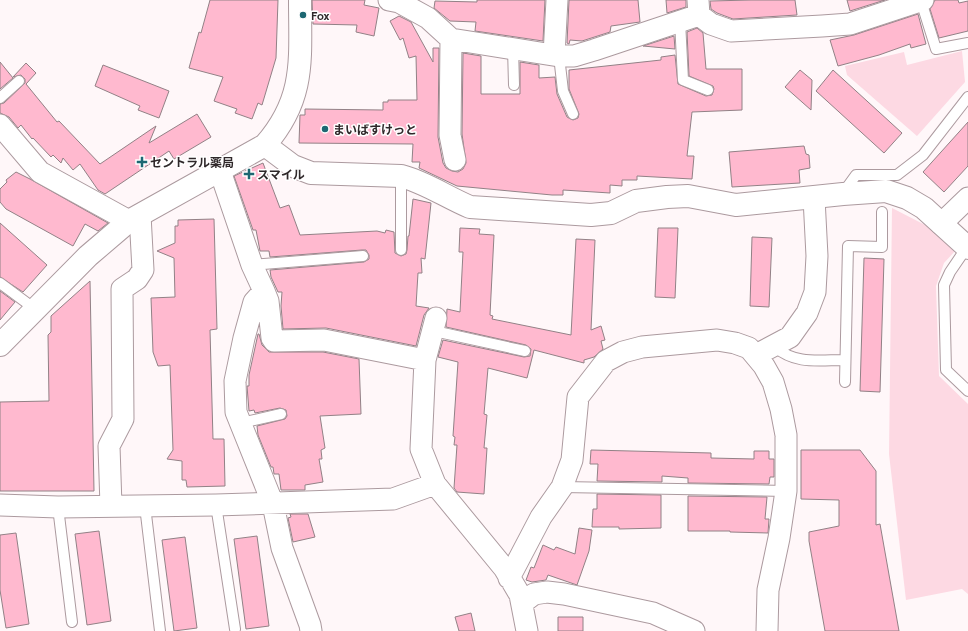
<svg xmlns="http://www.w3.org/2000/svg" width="968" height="631" font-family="Cabin,'Noto Sans JP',sans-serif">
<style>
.green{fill:#fdd9e3}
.building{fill:#ffb9cf;stroke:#928186}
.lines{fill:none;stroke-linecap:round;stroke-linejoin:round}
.lane-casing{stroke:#ac9a9f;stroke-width:12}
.street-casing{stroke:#ac9a9f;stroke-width:23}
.secondary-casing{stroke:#ac9a9f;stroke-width:24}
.lane{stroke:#fff;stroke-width:10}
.street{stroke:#fff;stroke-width:21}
.secondary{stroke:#fff;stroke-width:22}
.poi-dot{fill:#1d6772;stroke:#fff;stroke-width:1.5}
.labels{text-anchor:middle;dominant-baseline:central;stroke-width:3;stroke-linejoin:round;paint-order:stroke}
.poi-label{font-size:12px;font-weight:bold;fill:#2f282a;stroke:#fff;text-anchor:start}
</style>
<rect width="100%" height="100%" fill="#fff7f9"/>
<path class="green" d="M962 51 965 82 917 136 847 75 845 66 904 52 907 65Z
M892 208 931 228 955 251 944 263 936 286 939 376 968 404V594L962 589 906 600 889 454Z"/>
<path class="building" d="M210 0H278L276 58 262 105 258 103 252 119 235 113 237 109 214 101 223 77 189 68 199 32 201 33Z
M312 0H365L364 5 379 8 374 36 356 32 357 25 313 24Z
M477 0H545L543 41 475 31 476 22 450 21 434 8 435 1 477 2Z
M569 0H638L640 22 611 26 610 32 582 41 570 40 569 44 567 43Z
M666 0H686V7L667 13Z
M751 0H795L797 15 733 19 717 13 711 9 710 1Z
M847 0H885L850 11Z
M935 0H958L959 3 968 1V31L939 38 930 9Z
M918 14 926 44 911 48 910 44 879 55 838 66 830 40 854 35Z
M399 16 411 22 433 62V48H439L438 137 443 163 446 168 452 171 458 172 463 169 466 163 462 134 463 53 481 56V94H520V62L539 65V78L555 77 557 94 567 117 573 120 578 118 579 114 569 89V70L661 60V57L675 55 678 84 706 96 712 95 714 89 713 86 689 76 687 32 697 28 703 33 706 69H742V110L692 112 687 156H694L692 179 637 176V180H622V186L610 185V193L563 190V195H552L457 186 419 168 420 162H412L413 144 299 143 300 115H305V109L383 110V102H388V100H417L416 56 409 58 403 38 400 40 390 21Z
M674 36 675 49 643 46Z
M0 62 13 78 0 89Z
M26 63 36 73 26 84 57 122 59 121 100 164 156 126 149 143 197 114 211 137 174 159 169 151 105 194 98 190 80 164 73 170 63 158 61 163 53 155 51 157 33 138 32 139 21 125 18 128 9 117 0 113V104L4 103 25 83V79L21 75 13 77Z
M103 65 169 91 159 118 138 110 140 106 95 86Z
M800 70 812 80 811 110 785 87Z
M833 70 902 133 884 153 816 91Z
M968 122V166L944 192 923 172Z
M804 146 806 154 809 155 810 168 799 170 800 183 732 187 729 152Z
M263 163 280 208 289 205 300 235 377 231 385 233 386 230 394 232 395 253 401 256 406 254 407 250 408 236H409L413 199 431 203 425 259 421 258 422 273H418L416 306 429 308 424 315 416 346 326 328 283 329 281 306 282 292H278L271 277 270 270 364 262 369 259V255L366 250H362L270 257 269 251H260L256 230H253L234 176Z
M16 172 30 179 108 223 98 231 85 224 73 246 6 209 0 202V189L7 182 6 180Z
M214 219 217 329 210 330 213 439H224L225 486 187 487 186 480H182V461L167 459 173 450 170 365 158 366 153 352 151 298 175 297 174 258 157 251 175 243V226H178V220Z
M0 223 47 265 23 292 0 277Z
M460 228 480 229 479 234 494 235 490 315 493 316 492 319 571 335 576 239 595 240 591 330 601 326 605 340 601 341 603 349 594 357 584 360V363L534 350 527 378 488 368 484 414 487 415 484 448H487L484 494 457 492 454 488 457 445H454L455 437 453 436 458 362 438 357 443 340 524 357 530 356 531 349 526 345 446 327 447 309 460 312 463 252H459Z
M658 228H678L675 298 655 297Z
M752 237 772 238 769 307 750 306Z
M864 258 884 259 880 392 860 391Z
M90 281 94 491H0V402L49 401 48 335 51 332V316Z
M0 291 15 302 0 320Z
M258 334H259L262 345 269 352H323L359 359 361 414 320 416 325 448 321 450 322 459H319L323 482 305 485V490H281L279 474H274L273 467H271L258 435 257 426 285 419 287 416 286 410 280 408 255 413 254 410 249 411 247 386H249V375Z
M591 450 711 453V458L754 459V451H769V459H774V477H770L769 484 688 483V478L662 476V482L597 481 598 464H590Z
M801 450H860L876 471V525L880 524 899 631H825L809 541V532L839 526V500L801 499Z
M597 494 661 495V528L619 529V527H592L593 509H597Z
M688 496 767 497 765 519H769L768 533 730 532V531H688Z
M290 514H308L315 537 293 542 288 518 291 517Z
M579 528 592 530 589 551 577 585 548 575 546 580 532 582 526 580 531 567 534 568 543 545 554 550 556 547 575 554Z
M99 531 111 621 87 625 75 534Z
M16 533 29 624 6 628 0 590V535Z
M257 536 269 626 246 629 234 539Z
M185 537 197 628 174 631 162 540Z
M471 613 475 631H459L455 617Z
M558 617H583V631H558Z"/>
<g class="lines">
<g class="lane-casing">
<path id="lane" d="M921 1 936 49 968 43
M680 21 683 80 708 90
M513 48 514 85
M559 56 563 91 573 114
M0 98 19 81
M843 193 856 175H897L923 155 968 97
M967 247 950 272 944 285 946 370 968 391
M401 250V176
M252 265 363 256
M0 283 35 309
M434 331 525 351
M775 347C796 365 819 360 845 360
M845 382 848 246 882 247V212
M241 423 281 414
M562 487 786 491
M216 505 235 629
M145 506 160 631
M58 507 72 622"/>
</g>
<g class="street-casing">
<path id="street" d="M389 0 399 2 428 18 451 39 559 56H574L594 50 699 15
M698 0 699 15 711 24 731 31 822 26 850 24 923 0
M451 39 450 135 455 160
M554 55 557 0
M0 125 40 172 129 221
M220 171 252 265 264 291 254 302 244 338 235 381 236 412 273 504 282 548 310 625 311 631
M941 224 968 198
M264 291 268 301 272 338 274 341 324 340 425 360 421 449 435 484 504 568 520 595 527 631
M756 355 790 337 807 313 815 292 817 256 814 198
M425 360 436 318
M0 505 58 507 216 505 393 499 435 484
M111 506 109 446 123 419 122 289 137 279 143 270 140 215
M509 578 541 517 562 487 572 460 578 397 606 361 623 352 642 347 717 340 735 343 749 348 764 366 773 382 781 409 786 435V491L779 538 768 590 767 631
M522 603 534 594 547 592 564 594 653 613 694 631"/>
</g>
<g class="secondary-casing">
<path id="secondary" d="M265 145 293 166 311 173 401 176C425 182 446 197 470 207L591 215 611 213 636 201 667 197 688 196 736 205 843 194 886 191 907 198 924 208 968 248
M0 345 88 256 129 221 265 145C306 98 300 59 300 0"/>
</g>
<use href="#lane" class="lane"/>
<use href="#street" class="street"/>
<use href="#secondary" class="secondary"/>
</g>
<g class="poi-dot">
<circle cx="303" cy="15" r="4"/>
<circle cx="325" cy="129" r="4"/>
<path d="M140 156h4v4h4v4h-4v4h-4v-4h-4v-4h4z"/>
<path d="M247 168h4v4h4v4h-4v4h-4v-4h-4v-4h4z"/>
</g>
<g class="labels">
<g class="poi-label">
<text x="311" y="15">Fox</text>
<text x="333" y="129">まいばすけっと</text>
<text x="150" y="162">セントラル薬局</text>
<text x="257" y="174">スマイル</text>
</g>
</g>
</svg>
